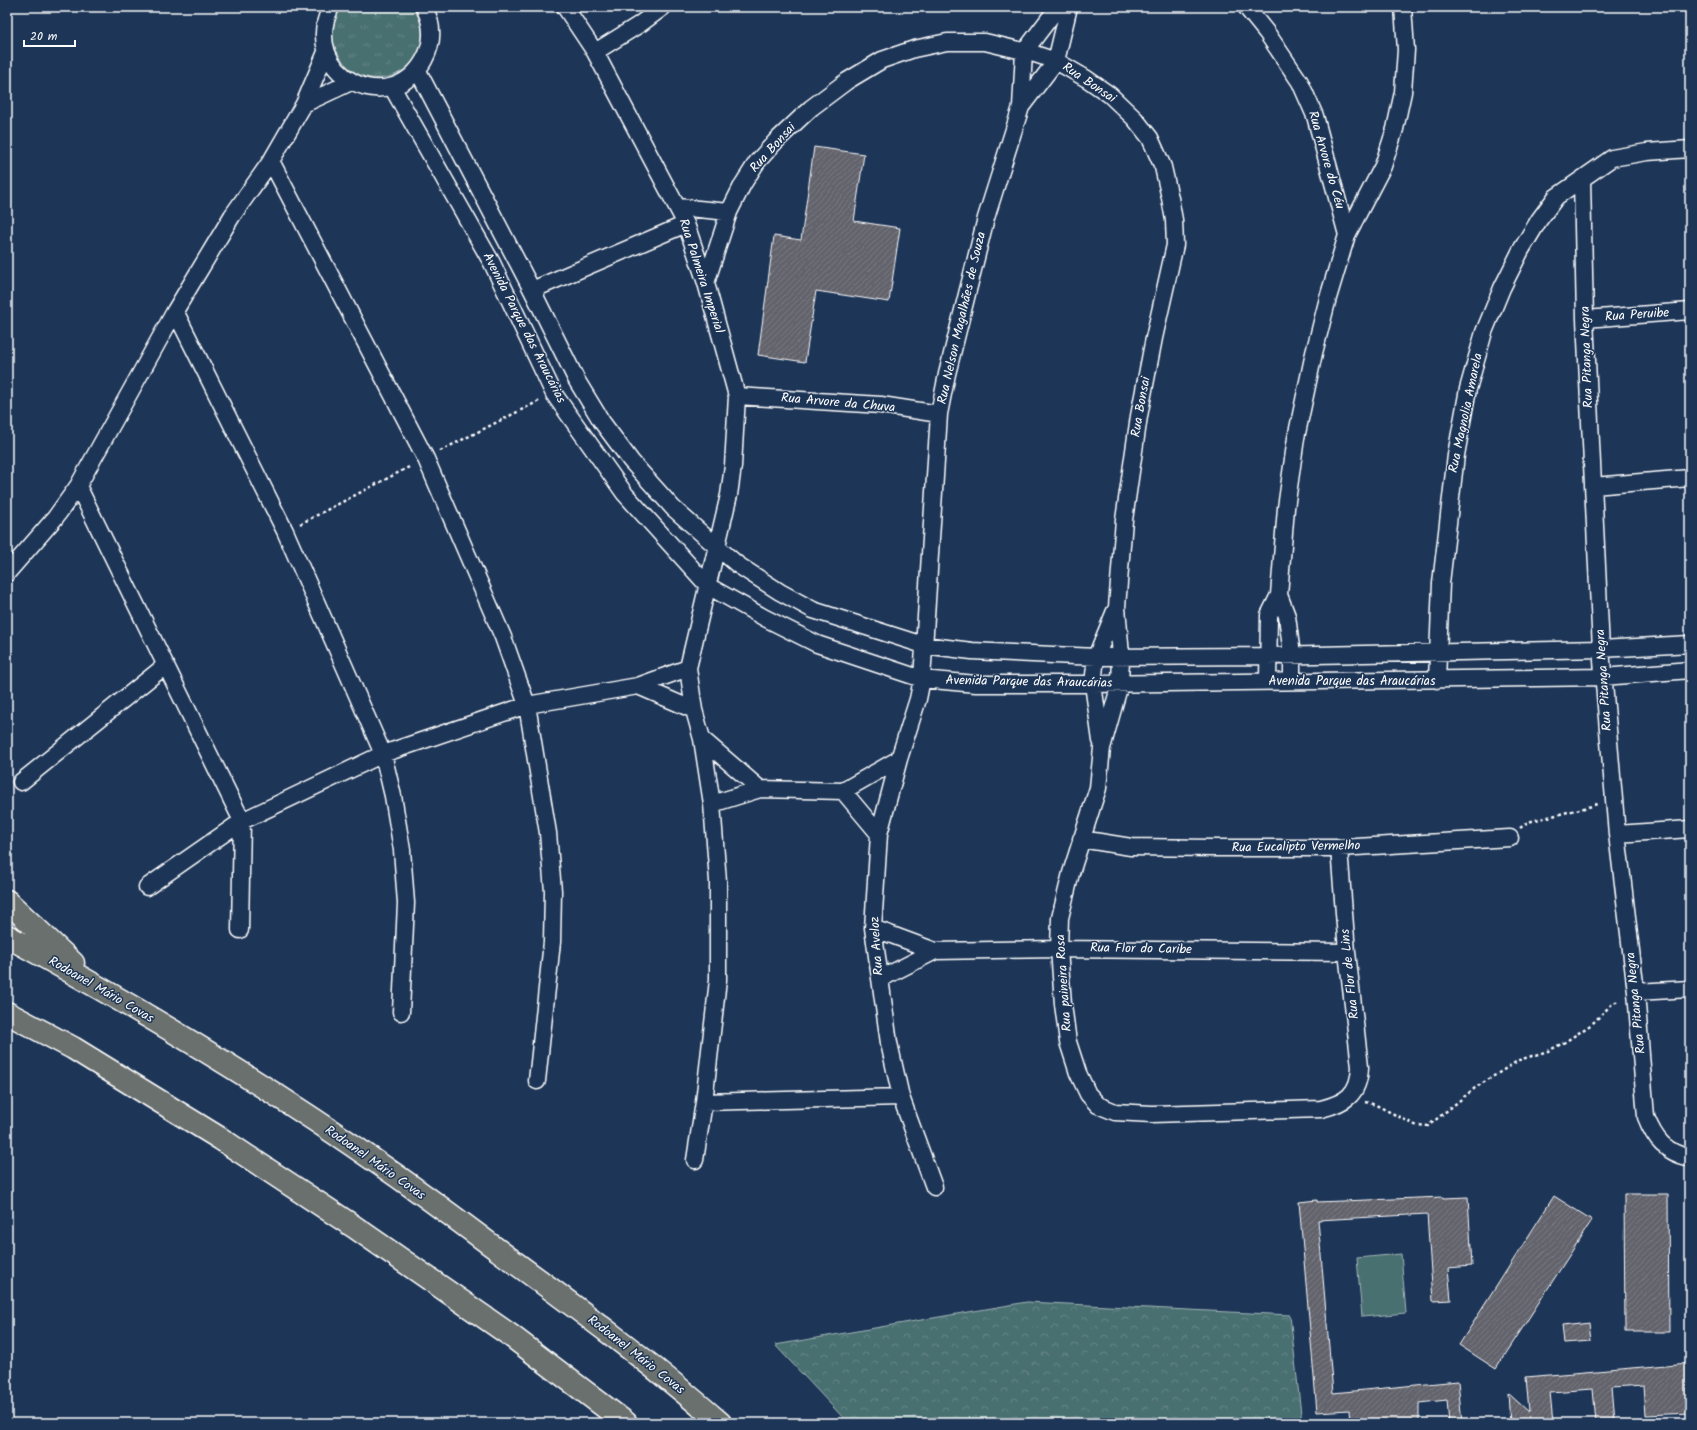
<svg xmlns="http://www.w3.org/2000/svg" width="1697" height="1430" font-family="Kalam,sans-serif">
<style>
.grass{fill:url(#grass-tufts);stroke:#a4b7b8}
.forest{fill:url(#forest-crowns);stroke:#a4b7b8}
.pitch{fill:#4a6f71;stroke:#a4b7b8}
.building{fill:url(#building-hatch);stroke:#fff}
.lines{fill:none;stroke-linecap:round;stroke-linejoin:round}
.street-casing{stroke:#fff;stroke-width:19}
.highway-casing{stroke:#fff;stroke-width:25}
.path{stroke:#fff;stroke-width:2.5;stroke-dasharray:3 3;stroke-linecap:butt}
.street{stroke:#1d3557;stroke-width:16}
.highway{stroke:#6b706d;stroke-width:22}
.labels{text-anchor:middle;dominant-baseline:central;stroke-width:3;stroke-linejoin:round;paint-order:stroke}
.street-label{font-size:13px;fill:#fff;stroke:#1d3557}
</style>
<defs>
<pattern id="grass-tufts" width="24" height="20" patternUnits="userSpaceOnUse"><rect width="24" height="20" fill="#4a6f71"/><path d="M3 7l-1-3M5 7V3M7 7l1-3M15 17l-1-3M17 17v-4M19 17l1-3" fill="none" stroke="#658586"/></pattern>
<pattern id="forest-crowns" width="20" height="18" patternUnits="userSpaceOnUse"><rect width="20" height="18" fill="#4a6f71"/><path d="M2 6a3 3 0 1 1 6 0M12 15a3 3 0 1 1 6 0" fill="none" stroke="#658586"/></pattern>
<pattern id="building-hatch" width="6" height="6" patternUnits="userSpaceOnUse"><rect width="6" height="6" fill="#62636c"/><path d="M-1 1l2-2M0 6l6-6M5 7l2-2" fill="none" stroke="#7a7a82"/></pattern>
</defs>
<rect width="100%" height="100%" fill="#1d3557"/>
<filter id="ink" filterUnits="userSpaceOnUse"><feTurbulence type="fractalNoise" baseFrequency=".025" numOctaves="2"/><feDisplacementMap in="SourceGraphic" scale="8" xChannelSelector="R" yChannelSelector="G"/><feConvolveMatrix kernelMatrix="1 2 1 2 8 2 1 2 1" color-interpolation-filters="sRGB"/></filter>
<g filter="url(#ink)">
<path class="grass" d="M342 7H413C415 11 418 16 420 21 436 77 354 105 334 44 330 33 334 16 342 7Z"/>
<path class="forest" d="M1027 1302 1290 1315 1302 1423H848L775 1345Z"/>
<path class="pitch" d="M1401 1254 1406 1313 1362 1317 1357 1258Z"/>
<path class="building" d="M814 147 864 154 854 221 900 228 889 302 816 291 805 362 758 355 774 236 801 240Z
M1624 1194H1668L1669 1332H1625Z
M1554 1196 1592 1220 1496 1369 1459 1345Z
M1443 1197V1198L1468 1197 1472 1266 1448 1268 1451 1300 1433 1301 1427 1214 1318 1220 1333 1393 1458 1381 1462 1423H1449L1447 1400 1419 1403V1423H1350L1349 1410 1317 1412 1299 1202 1317 1200V1202Z
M1589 1322 1591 1341 1564 1343 1562 1325Z
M1690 1363V1413L1646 1415 1644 1385 1611 1387 1614 1423H1596L1593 1389 1550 1392 1553 1423H1510L1508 1393 1529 1412 1526 1377Z"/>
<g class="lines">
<g class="street-casing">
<path id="street" d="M331 7C298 74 390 121 424 60 434 42 433 24 424 7
M565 7 595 52 686 224 706 283 737 396 733 466 729 495 688 668 694 710 702 739 712 804 718 881V980L704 1102 695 1160
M1246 7 1267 33 1300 82 1315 116 1347 235
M595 52 640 24 663 7
M418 71 532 290 577 381 602 422 631 461 673 508 717 547 738 565 780 592 813 610 923 645 972 651 1096 657 1268 656 1601 649 1690 644
M392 87 492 263 554 394 625 494 708 586 765 618 817 644 922 679 976 684H1093L1603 677 1690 670
M304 104 351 82
M1021 107 1056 61 1069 7
M271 161 426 459 503 637 527 705 548 833 553 891 552 942 537 1081
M1582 179 1585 319 1601 649 1617 834 1636 992 1646 1117C1655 1140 1665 1152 1690 1158
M678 207 729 212
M706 283 729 212 743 184 757 162 776 141 811 108 847 81 882 60 914 49 947 42H985L1035 54 1056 61 1087 79 1110 95 1135 119 1150 138 1163 167 1170 198 1174 220 1175 245 1154 338 1139 416 1124 520 1117 607 1121 656 1120 684 1102 748 1098 788 1071 873 1060 918 1059 949 1063 1004 1068 1042 1078 1073 1088 1094 1098 1105 1115 1112 1152 1114 1321 1109C1345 1103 1359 1095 1360 1067L1347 952 1339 848
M532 290 686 224
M175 311 285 531 383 754 393 796 402 850 406 903 401 1012
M1585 319 1690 311
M737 396 881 405 939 414
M78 486 242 821 240 930
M1593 486 1690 478
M7 573 55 518 78 486 175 311 232 216 271 161 304 104 326 52
M1279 595 1287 616 1292 655V681
M1437 680 1441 583 1456 455 1468 389 1484 332 1502 288 1521 250 1539 220 1556 197 1612 158 1647 152 1690 149
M1268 681 1269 615 1279 595 1286 508 1296 438 1314 353 1328 298 1347 235 1383 166 1395 129 1403 92 1406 50 1403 7
M638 686 694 710
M702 739 760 789
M1101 741 1093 684 1096 657 1115 611
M21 782 166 665
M843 791 879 834
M712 804 760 789 843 791 899 759
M1617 834 1690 829
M1081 839 1131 847 1213 848H1339L1510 838
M147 887 242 821 383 754 527 705 638 686 688 668
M873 928 935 951 1059 949 1347 952
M880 979 935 951
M1636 992 1690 989
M704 1102 901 1097
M934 1187 901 1097 889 1043 873 928 879 834 899 759 918 699 922 679 939 414 947 374 986 218 1021 107 1024 52 1058 7"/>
</g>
<g class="highway-casing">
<path id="highway" d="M7 901 73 963
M7 936C134 1006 259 1080 378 1163 415 1188 451 1215 487 1242 566 1300 646 1358 720 1423
M7 1013 73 1048 221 1139 353 1226 510 1335 626 1423"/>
</g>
<path class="path" d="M440 451 539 401
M300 524 411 466
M1520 828 1528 822 1592 806 1599 803
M1365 1102 1376 1105 1415 1125 1428 1126 1475 1088 1519 1060 1548 1051 1565 1042 1592 1024 1612 1004 1620 1000"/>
<use href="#street" class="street"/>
<use href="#highway" class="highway"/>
</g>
</g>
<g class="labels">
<g class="street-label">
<text transform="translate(1089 83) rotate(34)">Rua Bonsai</text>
<text transform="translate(773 148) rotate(-48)">Rua Bonsai</text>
<text transform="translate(1326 160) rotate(74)">Rua Arvore do Céu</text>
<text transform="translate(701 276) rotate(72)">Rua Palmeira Imperial</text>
<text transform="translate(1637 315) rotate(-4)">Rua Peruibe</text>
<text transform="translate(962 318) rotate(-77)">Rua Nelson Magalhães de Souza</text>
<text transform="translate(524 328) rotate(63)">Avenida Parque das Araucárias</text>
<text transform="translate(1587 357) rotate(-92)">Rua Pitanga Negra</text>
<text transform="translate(838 403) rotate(5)">Rua Arvore da Chuva</text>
<text transform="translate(1141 407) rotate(-80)">Rua Bonsai</text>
<text transform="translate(1466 413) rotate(-78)">Rua Magnolia Amarela</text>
<text transform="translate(1604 680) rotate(-94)">Rua Pitanga Negra</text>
<text x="1352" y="681">Avenida Parque das Araucárias</text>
<text transform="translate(1029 682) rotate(1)">Avenida Parque das Araucárias</text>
<text transform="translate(1296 847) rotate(-1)">Rua Eucalipto Vermelho</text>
<text transform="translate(877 946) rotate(-94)">Rua Aveloz</text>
<text transform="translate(1141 949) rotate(1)">Rua Flor do Caribe</text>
<text transform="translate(1350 974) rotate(-96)">Rua Flor de Lins</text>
<text transform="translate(1064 983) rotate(-94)">Rua paineira Rosa</text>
<text transform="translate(101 990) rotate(30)">Rodoanel Mário Covas</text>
<text transform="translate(1636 1003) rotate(-96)">Rua Pitanga Negra</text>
<text transform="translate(375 1163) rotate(35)">Rodoanel Mário Covas</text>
<text transform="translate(636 1355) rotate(38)">Rodoanel Mário Covas</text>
</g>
</g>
<rect width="1697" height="1430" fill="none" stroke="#1d3557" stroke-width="24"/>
<rect x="12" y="12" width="1673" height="1406" fill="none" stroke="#fff" stroke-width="1.5" filter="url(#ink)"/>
<path d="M24 40v6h51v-6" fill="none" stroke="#ffffff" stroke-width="2"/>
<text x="30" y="40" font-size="12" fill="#ffffff" stroke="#1d3557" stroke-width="3" paint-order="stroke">20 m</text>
</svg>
